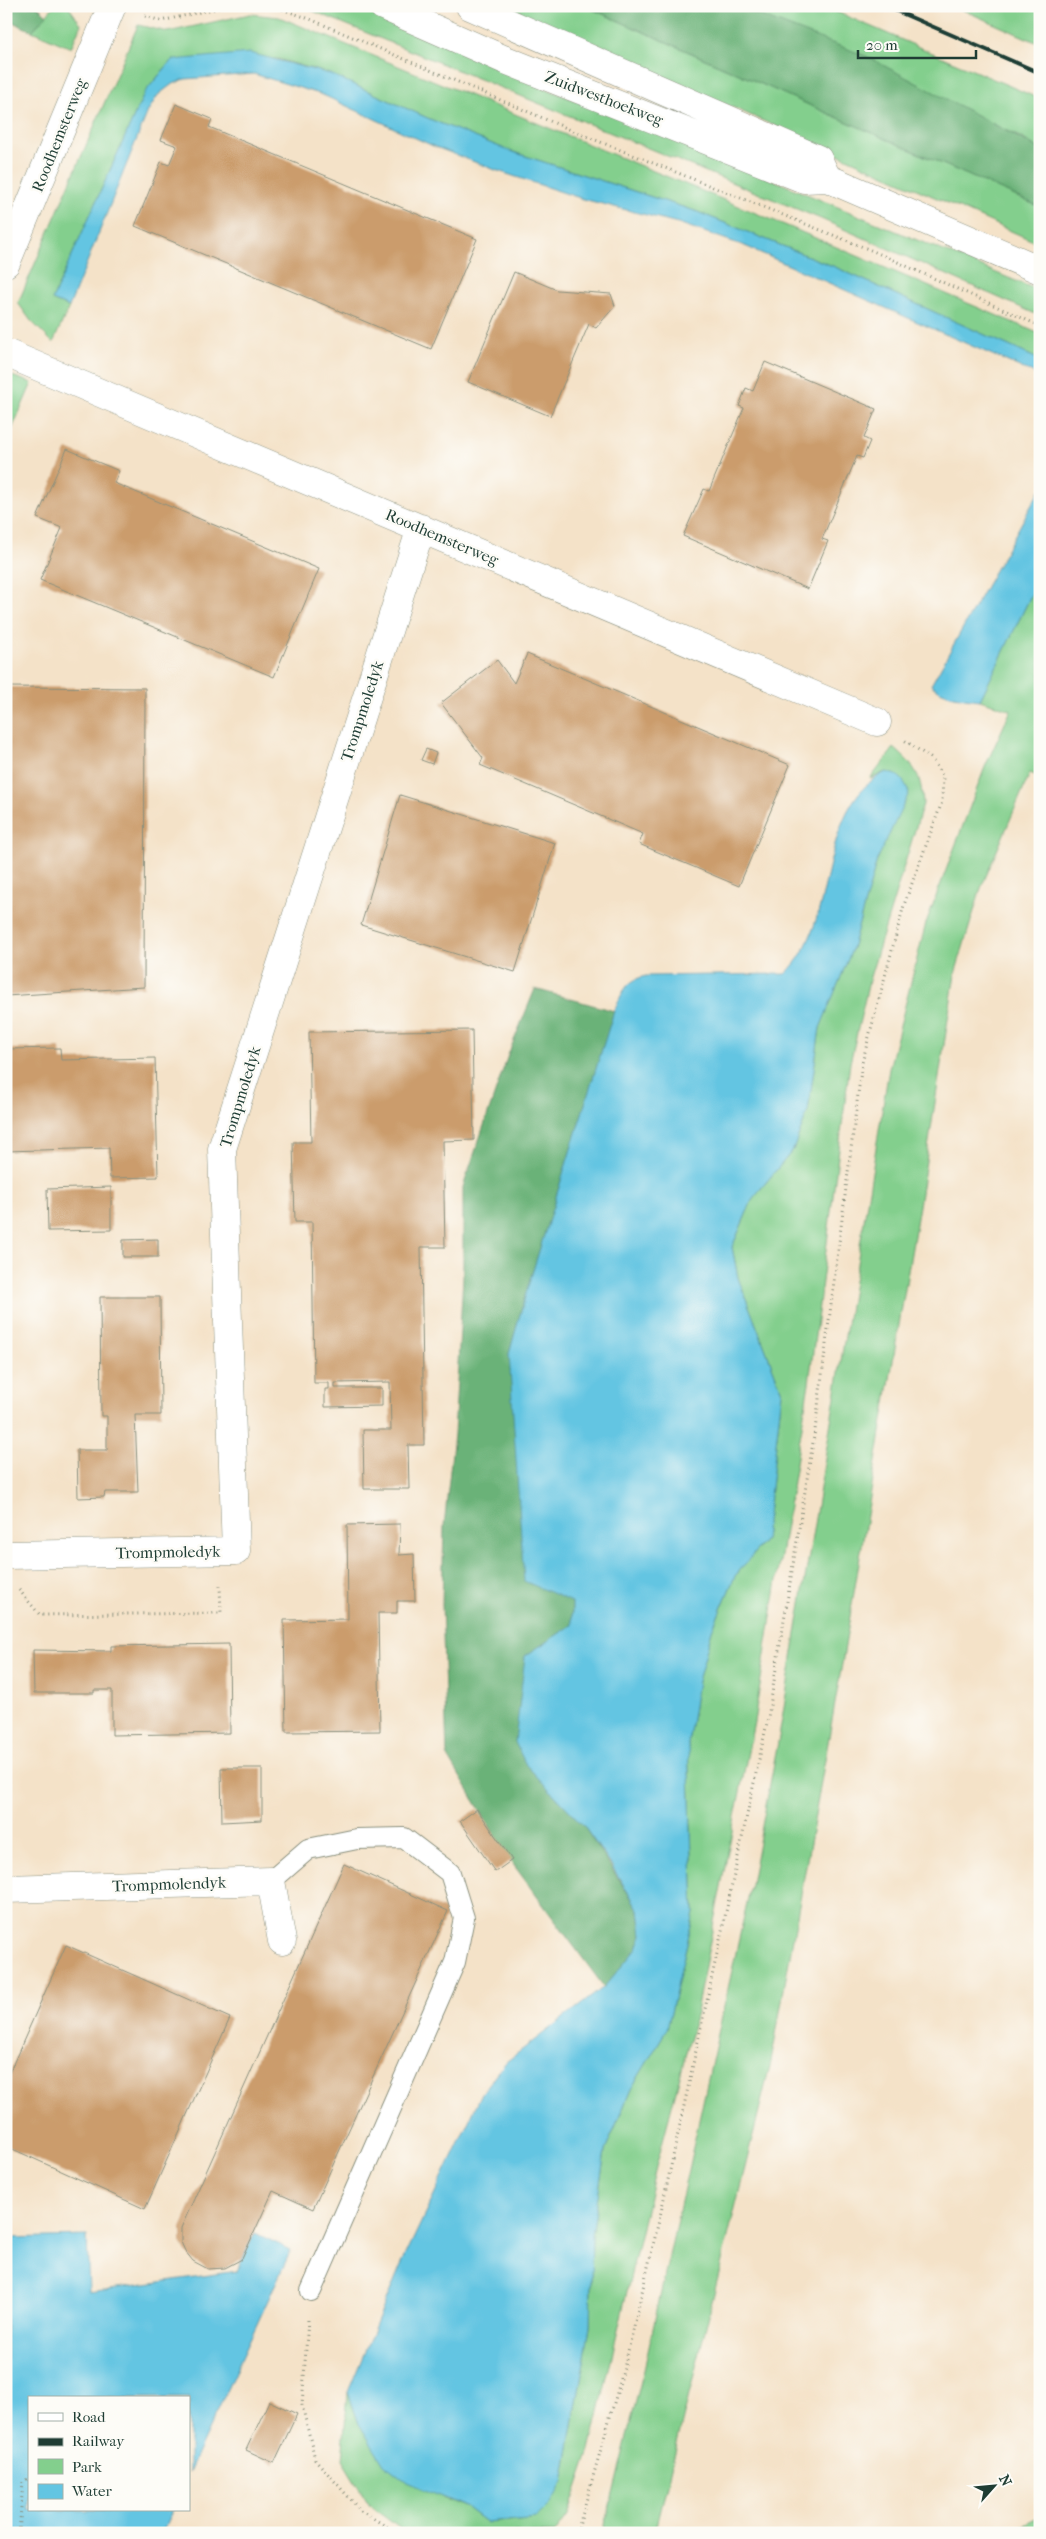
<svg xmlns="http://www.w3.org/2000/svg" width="1046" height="2539" font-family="'IM FELL French Canon',serif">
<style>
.green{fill:#83cf8d;stroke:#518660}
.forest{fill:#6ab278;stroke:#447856}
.water{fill:#63c5e2;stroke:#41818b}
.building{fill:#cb9c6c}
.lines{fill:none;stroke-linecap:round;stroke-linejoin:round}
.lane-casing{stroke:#8a907e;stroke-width:22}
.street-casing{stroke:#8a907e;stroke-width:29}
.secondary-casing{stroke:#8a907e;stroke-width:29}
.path{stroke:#8a907e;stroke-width:3;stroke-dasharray:1 4;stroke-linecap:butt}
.lane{stroke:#fff;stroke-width:20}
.street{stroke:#fff;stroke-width:28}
.secondary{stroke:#fff;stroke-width:28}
.rail{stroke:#1f3d34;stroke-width:4}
.labels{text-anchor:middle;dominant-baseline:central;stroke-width:5;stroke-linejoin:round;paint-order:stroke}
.street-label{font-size:16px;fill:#1f3d34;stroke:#fdfcf7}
</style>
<rect width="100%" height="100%" fill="#fdfcf7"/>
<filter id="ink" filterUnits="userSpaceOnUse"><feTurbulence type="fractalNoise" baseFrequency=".02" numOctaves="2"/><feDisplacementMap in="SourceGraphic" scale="10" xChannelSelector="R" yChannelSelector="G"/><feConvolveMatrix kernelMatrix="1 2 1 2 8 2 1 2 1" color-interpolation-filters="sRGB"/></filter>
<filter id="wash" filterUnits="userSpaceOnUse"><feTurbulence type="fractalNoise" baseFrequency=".0096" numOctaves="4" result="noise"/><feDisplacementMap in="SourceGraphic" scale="20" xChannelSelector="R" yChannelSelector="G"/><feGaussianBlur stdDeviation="1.12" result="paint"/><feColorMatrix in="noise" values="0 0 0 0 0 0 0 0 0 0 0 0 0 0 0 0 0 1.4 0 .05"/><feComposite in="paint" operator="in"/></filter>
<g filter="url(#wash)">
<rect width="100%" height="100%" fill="#f4e2c8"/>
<path class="green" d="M54 6H68L81 24 71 48 32 31Z
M301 6H361L532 83 756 173 1040 291V316L821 219Z
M505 6H585L1040 207V244Z
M735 6H823L1040 99V149L1020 137 794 31Z
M954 6H1040V44Z
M250 14 279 17 792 228 1040 334V360L835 267 695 211 510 151 432 120 330 74 278 59 172 60 145 92 52 300 69 307 53 343 31 321 18 303 138 25 168 32Z
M6 374 32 383 6 443Z
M1040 577V777L1030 773 981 888 955 974 919 1206 842 1664 771 2062 655 2533H603L645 2365 750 1889 779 1737 889 1069 926 923 985 767 1011 710 980 700Z
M894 748C916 767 921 775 923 804L870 977 850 1063 809 1383 754 1722 693 2026 656 2167 590 2450 568 2515 555 2533H406L370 2506 342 2460 348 2392 359 2424 444 2499 467 2508 487 2523 537 2518 563 2482 590 2327 592 2235 605 2151 631 2089 667 2029 694 1913 688 1744 698 1681 712 1630 735 1576 765 1540 782 1392 738 1278 732 1247 753 1198 793 1150 808 1111 820 1028 851 952 877 860 891 827 905 802 885 772 870 779Z
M1040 2517V2533H1007Z"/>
<path class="forest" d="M6 6H37L47 15 32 31 6 19Z
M585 6H735L866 56 1040 149V207Z
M535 989 614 1011 526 1293 509 1354 572 1602V1625L525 1656 526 1765 583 1825 639 1910 642 1935 637 1948 604 1987 510 1860 447 1755 442 1604 444 1526 454 1434 463 1277V1187L508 1055Z"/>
<path class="water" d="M250 53 330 74 432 120 510 151 695 211 835 267 1040 360V376L745 246 678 223 583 199 498 171 433 146 323 95 254 74 185 79 171 85 158 95 148 111 69 307 52 300 145 92 172 60Z
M1040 490V577L980 700C963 698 944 696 931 685Z
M886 772C898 773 905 780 909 793L877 860 851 952 820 1028 808 1111 793 1150 753 1198 732 1247 738 1278 782 1392 765 1540 735 1576 712 1630 698 1681 688 1744 694 1913 667 2029 631 2089 605 2151 592 2235 590 2327 563 2482 550 2505 537 2518 487 2523 467 2508 407 2482 384 2464 359 2424 348 2392 401 2265 482 2093 506 2062 604 1987 637 1948 642 1935 639 1910 611 1865 583 1825 526 1765 515 1742 525 1656 572 1625V1602L524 1581 509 1354 526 1293 614 1011C622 993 626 980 646 976L785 974C840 925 814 806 886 772Z
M255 2233 291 2250 189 2472V2398H29V2510H172L162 2533H6V2238L87 2236 89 2292 237 2271Z"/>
<g id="blocks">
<path class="building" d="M176 104 212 119 209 127 477 239 431 349 135 226 161 162 169 165 177 146 161 140Z
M514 272 557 290 611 294 615 306 596 328 589 324 550 416 468 382Z
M765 362 876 409 864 438 870 441 863 458 857 456 822 539 828 541 808 589 683 536 704 489 709 491 744 408 739 406 746 388 753 391Z
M67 449 119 471 114 483 319 569 274 677 40 580 62 528 37 518Z
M527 654 790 765 739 886 639 844 643 834 480 765 483 758 441 703 497 660 514 683Z
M6 687 145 688 144 987 6 996Z
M426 749 436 753 432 764 421 760Z
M400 795 555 843 515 972 361 925Z
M472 1030 474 1140 443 1141 445 1247H421L424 1445H408L409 1489H364L363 1430H391L390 1382 335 1383V1388H382V1406L325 1407V1389H329V1383H314L312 1222H295L293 1142H311L309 1032Z
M60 1048 61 1060 155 1058 158 1177 110 1178 109 1148 6 1151V1049Z
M111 1187V1230L48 1231 47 1189Z
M158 1239V1257H123V1240Z
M100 1297H160L161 1415H135L138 1492H105L104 1497 78 1498 77 1450H107V1416H101Z
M400 1524 399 1555 414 1554 415 1601H397V1613H378L380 1731 286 1732 284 1620 348 1619 347 1525Z
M229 1644 230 1733 112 1735V1690H94V1693H34L33 1650 111 1651V1646Z
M221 1768H262V1820L222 1822Z
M477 1809 512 1860 495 1872 460 1821Z
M344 1864 448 1911 313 2209 273 2191 242 2259 225 2268 208 2269 193 2261 185 2251 181 2242V2228Z
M66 1945 230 2018 145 2209 6 2146V2080Z
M269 2401 297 2414 274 2463 246 2450Z"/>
</g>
</g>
<g filter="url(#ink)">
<use href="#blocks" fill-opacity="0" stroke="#8a907e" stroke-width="1"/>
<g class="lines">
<g class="lane-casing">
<path id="lane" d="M271 1881 308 1849 357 1839 404 1838 450 1873 464 1918 455 1962 311 2291"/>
</g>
<g class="street-casing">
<path id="street" d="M6 263 112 6
M6 353 877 722
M6 1555 236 1551 222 1149 421 528
M6 1889 271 1881 282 1941"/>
</g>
<g class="secondary-casing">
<path id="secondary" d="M383 6 503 59 804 179 827 178 1040 270
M470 6 818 159 827 178"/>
</g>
<path class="path" d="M273 6 310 19 578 133 873 251 1040 326
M145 16 161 21 227 6
M19 1590 40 1615 221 1613 220 1586
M308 2320 302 2405 315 2459 361 2511 397 2533
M19 2533 23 2482 29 2478
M577 2533 624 2368 661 2212 768 1718 815 1430 862 1063 904 905 942 802 943 777 932 759 904 740"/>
<use href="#lane" class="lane"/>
<use href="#street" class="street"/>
<use href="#secondary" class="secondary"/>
<path class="rail" d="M885 6 1040 73"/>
</g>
</g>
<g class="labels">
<g class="street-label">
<text transform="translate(604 98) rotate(21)">Zuidwesthoekweg</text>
<text transform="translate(59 135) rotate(-68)">Roodhemsterweg</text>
<text transform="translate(442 537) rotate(23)">Roodhemsterweg</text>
<text transform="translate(362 711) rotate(-72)">Trompmoledyk</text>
<text transform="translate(240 1097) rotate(-73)">Trompmoledyk</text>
<text transform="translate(168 1552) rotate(-1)">Trompmoledyk</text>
<text transform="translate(169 1884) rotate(-2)">Trompmolendyk</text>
</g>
</g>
<rect width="1046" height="2539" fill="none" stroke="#fdfcf7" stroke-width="25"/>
<rect x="28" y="2396" width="162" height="115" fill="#fdfcf7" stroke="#a4b0a9"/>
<rect x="38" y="2413" width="25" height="8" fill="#ffffff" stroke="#a4b0a9"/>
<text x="72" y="2422" font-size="15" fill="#1f3d34">Road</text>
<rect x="38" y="2438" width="25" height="8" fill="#1f3d34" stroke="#a4b0a9"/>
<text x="72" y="2446" font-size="15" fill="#1f3d34">Railway</text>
<rect x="38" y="2459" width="25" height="15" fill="#83cf8d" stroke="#a4b0a9"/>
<text x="72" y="2472" font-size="15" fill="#1f3d34">Park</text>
<rect x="38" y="2484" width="25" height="15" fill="#63c5e2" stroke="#a4b0a9"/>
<text x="72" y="2496" font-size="15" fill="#1f3d34">Water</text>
<g transform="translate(994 2486) rotate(63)" stroke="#fdfcf7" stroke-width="4" paint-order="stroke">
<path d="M0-4L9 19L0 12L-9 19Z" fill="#1f3d34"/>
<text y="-8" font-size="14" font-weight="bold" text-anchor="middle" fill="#1f3d34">N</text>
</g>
<path d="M858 50v8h118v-8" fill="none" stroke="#1f3d34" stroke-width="2.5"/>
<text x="866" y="50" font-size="15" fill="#1f3d34" stroke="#fdfcf7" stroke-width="4" paint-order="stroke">20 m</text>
</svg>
